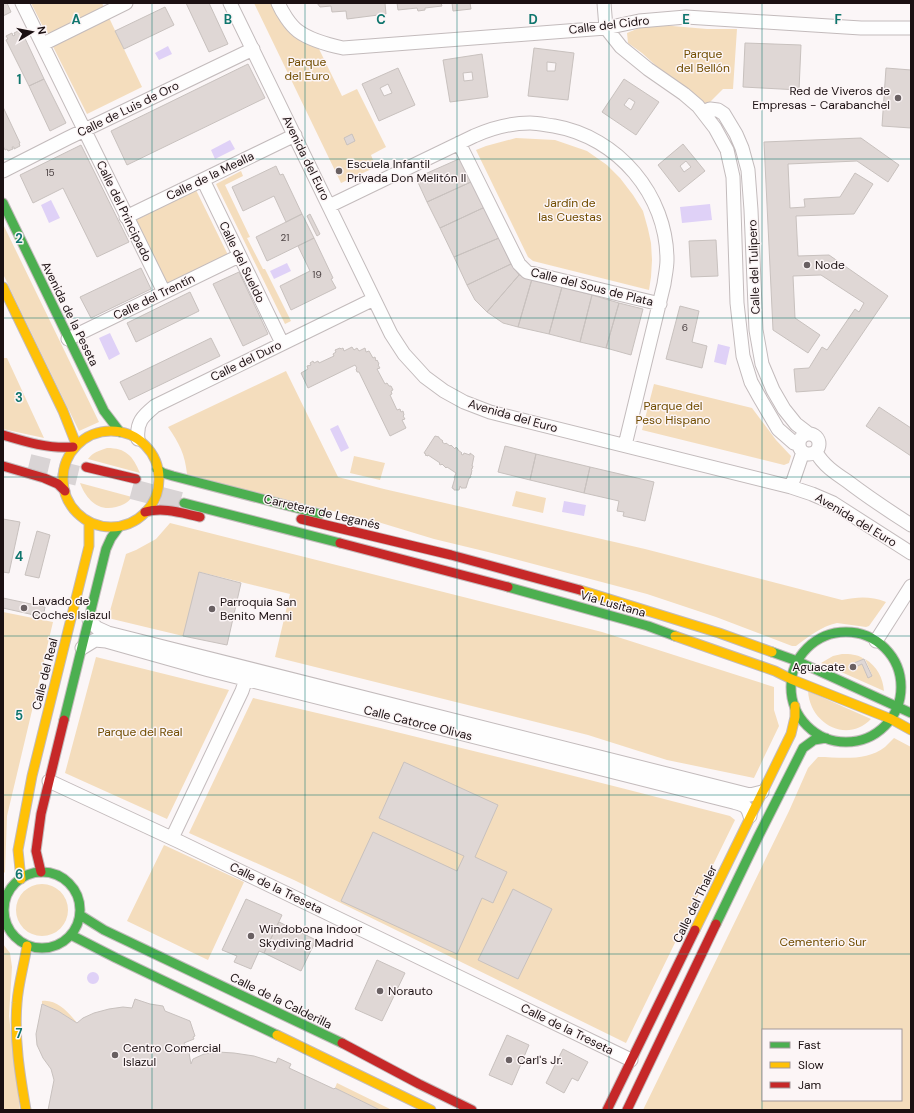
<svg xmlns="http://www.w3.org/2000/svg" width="914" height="1113" font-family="'DM Sans',sans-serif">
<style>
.green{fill:#f4ddbd;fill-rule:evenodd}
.water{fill:#dfd1f7}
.building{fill:#dfd7d5;stroke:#c8c1be;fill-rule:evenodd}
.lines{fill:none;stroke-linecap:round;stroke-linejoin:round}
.primary-tunnel{stroke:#d9d4d5;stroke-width:20;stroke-dasharray:20 10;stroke-linecap:butt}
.street-casing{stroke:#c3bbbc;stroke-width:15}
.fast-casing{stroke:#c3bbbc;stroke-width:11}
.slow-casing{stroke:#c3bbbc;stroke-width:11}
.jam-casing{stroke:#c3bbbc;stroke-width:11}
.street{stroke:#fefefe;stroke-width:13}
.fast{stroke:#4caf50;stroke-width:9}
.slow{stroke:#ffc107;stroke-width:9}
.jam{stroke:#c62828;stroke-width:9}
.grid{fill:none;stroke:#0f766e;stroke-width:1;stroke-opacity:0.55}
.poi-dot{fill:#696062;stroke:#fcf5f6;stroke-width:1.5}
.labels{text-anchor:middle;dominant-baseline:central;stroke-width:3;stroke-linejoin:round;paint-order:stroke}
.number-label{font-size:10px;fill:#4c4243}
.street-label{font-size:12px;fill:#1b1012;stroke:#fcf5f6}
.park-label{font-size:12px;fill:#714d00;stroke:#fcf5f6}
.poi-label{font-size:12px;fill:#1b1012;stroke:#fcf5f6;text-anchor:start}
.grid-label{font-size:13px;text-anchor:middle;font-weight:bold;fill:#0f766e;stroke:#fcf5f6;stroke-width:3;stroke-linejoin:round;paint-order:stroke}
</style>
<rect width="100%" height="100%" fill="#fbf6f7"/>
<path class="green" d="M31 3H102L142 87 87 114Z
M254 3H271L277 13 296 37 319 49 342 96 357 89 386 147 371 155 376 167 341 183Z
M649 24 707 29H737L733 89H723L706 106 663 72 642 53 628 43 627 33Z
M516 138 555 140 587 151 607 165 620 178 633 195 643 211 648 229 651 243 652 260 651 277 649 290 533 261 528 257 476 150 486 146Z
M241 171 243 176 225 185 250 237 247 238 263 269H265L291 321 285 324 216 184Z
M196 190 228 255 167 284 136 220Z
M3 224 99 422 79 431 3 274Z
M3 358H7L44 438 3 429Z
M286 371 338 477 384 489 645 549 842 600C858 597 870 596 886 602L869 626 866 627 837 623C822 626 808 637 796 646H792L716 617 647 594 488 552 434 539 378 522 234 487 187 474C185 454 179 443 168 427Z
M654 384 752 408 776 440 791 456 789 463 784 465 642 430Z
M107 448C126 448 133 456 140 473L88 459C93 452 99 451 107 448Z
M354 456 385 463 380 480 350 473Z
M80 483 132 497C128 503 123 505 116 507 98 512 86 499 80 483Z
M516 491 546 498 543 513 512 506Z
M170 523 602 632 774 687V710L779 726 754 778 667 760 588 735 275 657 290 594 200 572 183 636 108 618 126 554 136 550 156 539Z
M3 612 53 622 7 816 5 872 3 874Z
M842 654C850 654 857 654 864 659L849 665 851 669 862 664 868 677 872 675 865 659C877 666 883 678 884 691L821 663 833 656Z
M96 657 229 690 167 819 65 773Z
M808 691 871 719C847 744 810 724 808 691Z
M253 698C413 735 572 775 730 816L735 820 626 1043 294 880 189 833Z
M894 738 911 747V1110H643L789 811 808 768 818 757C840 757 866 762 885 747 888 744 891 741 894 738ZM763 1030H901V1100H763Z
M164 845 244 882 208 960 127 921Z
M16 910a26 26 0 1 1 52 0a26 26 0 1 1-52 0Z
M3 944 10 953 12 967 9 1016 20 1110H3Z
M42 1001C57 999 69 1013 77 1023L58 1011 42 1004Z
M337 1083 392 1110H380L335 1088Z"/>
<path class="water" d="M168 46 172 54 159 60 155 53Z
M230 140 235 149 215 159 211 150Z
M51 200 60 218 49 223 41 205Z
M710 204 712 220 682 223 680 207Z
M287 263 291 271 274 279 270 271Z
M110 333 120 354 109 360 99 338Z
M718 344 730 347 726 365 714 362Z
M338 425 349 448 341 452 330 429Z
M564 501 586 505 584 516 562 512Z
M87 978a6 6 0 1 1 12 0a6 6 0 1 1-12 0Z"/>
<path class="building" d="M3 3H7L11 12 3 16Z
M186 3H209L228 44 209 52Z
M317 3H385L386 14 347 19 346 11 332 12 331 6 320 7Z
M397 3H441L442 6 425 8V10L418 11 417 8 398 10Z
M452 3H470L471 9 453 11Z
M165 7 174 25 124 49 115 31Z
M18 31 20 34 22 32 44 79 29 86 6 40 8 39 6 36 12 33 13 36 15 35 14 33Z
M745 43 801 45 799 90 743 87Z
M534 48 574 53 568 100 528 96ZM547 62 556 63 555 71H547Z
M482 54 488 97 450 102 443 60ZM472 72 473 80 464 81 463 73Z
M248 64 265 98 127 165 111 131Z
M398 68 415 105 379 121 362 84ZM388 84 392 93 384 96 380 88Z
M886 68 911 70V128L882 126Z
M44 79 66 123 50 131 29 86Z
M624 79 659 102 636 135 602 112ZM629 98 635 102 631 110 624 105Z
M3 107 20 143H19L20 146 14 149V147H12L13 149 8 151 7 149 5 150 3 146Z
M352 134 355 141 347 145 344 138Z
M861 138 899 165 888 182 857 161 788 164 790 208 805 207 804 199 840 197 855 173 873 184 854 214 796 216 798 256 829 255 888 296 824 390 796 392 794 369 809 368 822 347 827 350 855 309 859 312 864 303 821 275 793 276 795 318 820 335 808 353 773 330 764 142Z
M683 144 705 171 679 192 658 165ZM686 161 691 167 684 172 680 166Z
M81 145 129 242 97 257 63 188 33 203 20 175Z
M461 158 473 181 427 202 416 178Z
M276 166 280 175 283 174 302 214 286 222 274 196 243 211 232 187Z
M473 181 485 207 440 228 427 202Z
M485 207 499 238 454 257 440 228Z
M302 214 314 238 267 261 256 237Z
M310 214 320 234 317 236 307 216Z
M314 238 333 278 331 279 336 288 291 310 280 286 310 271 298 246Z
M499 238 511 264 467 285 454 257Z
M716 240 718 276 691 277 689 241Z
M511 264 519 275 487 312 475 300 467 285Z
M141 268 151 289 91 318 80 297Z
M239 272 268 334 243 346 213 284Z
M519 275 532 279 518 327 503 323 487 312Z
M532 279 562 287 549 334 518 327Z
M562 287 592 295 580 342 549 334Z
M190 292 199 311 136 342 127 323Z
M592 295 619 303 606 348 580 342Z
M619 303 643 309 631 355 606 348Z
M680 306 699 311 692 342 707 346 702 368 666 359Z
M211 338 220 356 129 400 120 382Z
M352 347 354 350 357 348 359 351 365 348 366 352 369 351 373 358 375 357 376 361 377 360 379 364 378 365 380 368 377 369 385 384 387 383 389 386H391L393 390 391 391 392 394 390 395 397 410 400 409 401 412 403 411 404 415 403 416 405 419 402 420 406 428 390 436 359 372H357L356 369 357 368 355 365 308 388 301 373 308 369 307 366 311 365 310 363 313 361 314 363 318 361 319 363 334 356 333 354 336 352 335 350 340 348 341 349 343 348 344 351Z
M879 407 911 428V456L866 426Z
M435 436 439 437V438L443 441 442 442 445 444 446 443 450 446 451 445 455 449 456 447 458 449V450L462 453 461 454 463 455 464 453 470 455V453L474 456 472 466H473L472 469H471L472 470 471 475H470L471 476 470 478H469L466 488H461V487L460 486 459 490H454V489L452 488 455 478H454L456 473 447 467 446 468 442 464 441 465 439 464 440 463 428 455V456L425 455 426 454 424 453Z
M505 446 536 454 530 480 498 472Z
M536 454 590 467 584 493 530 480Z
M590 467 654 482 645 521 623 516 624 512 617 511 619 501 584 493Z
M3 519 20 522 9 573 3 572Z
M37 531 50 535 39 578 25 575Z
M199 572 241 583 227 645 183 636Z
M3 598 45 607 43 617 3 608Z
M864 659 872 676 868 678 862 664 851 669 849 665Z
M404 762 498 805 475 857 507 872 493 903 482 898 457 954 341 901 373 832 457 871 464 856 379 818Z
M513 889 552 909 518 979 478 960Z
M246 899 282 915 264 953 259 951 251 969 234 962 237 956 222 950Z
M279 922 316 940 301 971 264 953Z
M377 960 405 973 382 1021 355 1009Z
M135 999 150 1004 163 1006 165 1011 190 1021 195 1036 193 1037 194 1039 184 1043 189 1053 191 1064 193 1059 204 1054 218 1052 234 1053 254 1056 276 1063 278 1058 291 1064 289 1068 334 1089 335 1088 380 1110H48L54 1080 51 1069 43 1058 37 1045 36 1034 42 1004 58 1011 77 1023 83 1018 94 1013 109 1009 123 1007 132 1008Z
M507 1035 529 1045 512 1085 489 1075Z
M563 1049 588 1062 578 1081 572 1078 564 1093 546 1083Z"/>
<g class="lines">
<path class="primary-tunnel" d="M29 464 83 477
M132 489 184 503"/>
<g class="street-casing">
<path id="street" d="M22 3 164 292
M230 3 391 334 404 354 425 377 444 391 464 402 490 412 791 487 812 494 833 503 911 553
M278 3C282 12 290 25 298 31 310 40 329 45 343 48L606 28 639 21 686 17 861 28H911
M604 3 606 28 621 47 648 69 684 94 698 106 715 128 727 150 733 177 737 303 743 356 751 382 761 400 778 429 794 443 799 445
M43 44 126 3
M703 112 710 109 718 110 724 114 736 134 742 148 748 170 751 210 756 330 762 364 773 390 784 409 796 424 809 434
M459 143 519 264 527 272 660 304
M3 171 68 138 253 49
M203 180 282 343
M329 206 474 136C492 128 510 123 530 123 538 123 546 125 554 126 618 137 667 195 667 260 667 268 665 276 664 284L625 445
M126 217 295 135
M68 339 239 256
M799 444a10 10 0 1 1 20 0a10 10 0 1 1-20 0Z
M138 439C136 422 143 416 155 406L374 299
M816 452C823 465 835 473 847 481 868 497 889 511 911 525
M791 487 803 452
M89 620 97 628 108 633 750 795 762 792
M876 641 911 586
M82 648 95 640 106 641 209 670 733 802C744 805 747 805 750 816
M49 781 180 842 631 1060
M172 838 242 691 246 679"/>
</g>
<g class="fast-casing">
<path id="fast" d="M3 203 104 411 120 432
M157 469 163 473 173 476 320 514
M184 503 340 543
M508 587 648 626 675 636
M791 687a55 55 0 1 1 110 0a55 55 0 1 1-110 0Z
M772 652 797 661 911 713
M64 720 106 549 111 538 119 527
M4 910a38 38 0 1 1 76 0a38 38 0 1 1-76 0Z
M80 915 104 930 342 1043
M716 924 758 837 803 748 814 740 826 738
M71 935 116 958 277 1035"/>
</g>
<g class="slow-casing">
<path id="slow" d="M3 287 63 411 76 444
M63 479a48 48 0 1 1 96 0a48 48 0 1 1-96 0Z
M580 590 719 633 772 652
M675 636 775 671 791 679 891 719 911 730
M21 879 18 850 32 776 89 546V523
M695 930 791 734 795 717V706
M277 1035 431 1110
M26 1110C20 1075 14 1039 17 1003 18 985 24 965 27 946"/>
</g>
<g class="jam-casing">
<path id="jam" d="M3 435C26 442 49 449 73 447
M3 466 44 478 58 484 65 491
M86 467 136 479
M145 512C164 507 181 513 200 517
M301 519 451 555 580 590
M340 543 508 587
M41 872 36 851 41 814 64 720
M342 1043 419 1084 472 1110
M607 1110 695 930
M627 1110 716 924"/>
</g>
<use href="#street" class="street"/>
<use href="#fast" class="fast"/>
<use href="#slow" class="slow"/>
<use href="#jam" class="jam"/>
</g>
<path class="grid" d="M152 3V1110M305 3V1110M457 3V1110M609 3V1110M762 3V1110M3 159H911M3 318H911M3 477H911M3 636H911M3 795H911M3 954H911"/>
<g class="poi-dot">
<circle cx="898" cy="98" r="4"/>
<circle cx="339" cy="171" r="4"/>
<circle cx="807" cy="265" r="4"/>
<circle cx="24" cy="608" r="4"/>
<circle cx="212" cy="609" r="4"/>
<circle cx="853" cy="667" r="4"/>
<circle cx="251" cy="936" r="4"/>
<circle cx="380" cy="991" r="4"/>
<circle cx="115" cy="1055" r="4"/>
<circle cx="509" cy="1060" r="4"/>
</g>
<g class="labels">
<g class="number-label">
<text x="50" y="172">15</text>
<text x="285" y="237">21</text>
<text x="317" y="274">19</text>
<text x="685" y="327">6</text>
</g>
<g class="street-label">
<text transform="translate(609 25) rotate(-7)">Calle del Cidro</text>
<text transform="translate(128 109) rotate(-26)">Calle de Luis de Oro</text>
<text transform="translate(306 158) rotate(64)">Avenida del Euro</text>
<text transform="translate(210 176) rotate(-26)">Calle de la Mealla</text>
<text transform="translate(124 211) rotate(64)">Calle del Principado</text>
<text transform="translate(242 262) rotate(64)">Calle del Sueldo</text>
<text transform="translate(754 267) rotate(-92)">Calle del Tulipero</text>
<text transform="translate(592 287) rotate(14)">Calle del Sous de Plata</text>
<text transform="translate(154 297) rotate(-26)">Calle del Trentín</text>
<text transform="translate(70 314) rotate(64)">Avenida de la Peseta</text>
<text transform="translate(246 361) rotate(-26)">Calle del Duro</text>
<text transform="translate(513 416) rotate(16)">Avenida del Euro</text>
<text transform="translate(322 512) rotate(13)">Carretera de Leganés</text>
<text transform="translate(856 520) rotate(31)">Avenida del Euro</text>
<text transform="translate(613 604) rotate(16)">Vía Lusitana</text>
<text transform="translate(45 674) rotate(-76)">Calle del Real</text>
<text transform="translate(418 723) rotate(14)">Calle Catorce Olivas</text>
<text transform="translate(276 888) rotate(26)">Calle de la Treseta</text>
<text transform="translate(695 904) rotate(-64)">Calle del Thaler</text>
<text transform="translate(281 1001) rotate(26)">Calle de la Calderilla</text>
<text transform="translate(567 1029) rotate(26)">Calle de la Treseta</text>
</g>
<g class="park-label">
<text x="703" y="54">Parque<tspan x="703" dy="14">del Bellón</tspan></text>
<text x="307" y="62">Parque<tspan x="307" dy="14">del Euro</tspan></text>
<text x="570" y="203">Jardín de<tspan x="570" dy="14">las Cuestas</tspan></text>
<text x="673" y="406">Parque del<tspan x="673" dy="14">Peso Hispano</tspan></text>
<text x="140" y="732">Parque del Real</text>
<text x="823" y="942">Cementerio Sur</text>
</g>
<g class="poi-label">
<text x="890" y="91" text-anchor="end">Red de Viveros de<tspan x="890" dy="14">Empresas - Carabanchel</tspan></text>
<text x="347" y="164">Escuela Infantil<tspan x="347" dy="14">Privada Don Melitón II</tspan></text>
<text x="815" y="265">Node</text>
<text x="32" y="601">Lavado de<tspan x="32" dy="14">Coches Islazul</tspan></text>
<text x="220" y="602">Parroquia San<tspan x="220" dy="14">Benito Menni</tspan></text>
<text x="845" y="667" text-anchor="end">Aguacate</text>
<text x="259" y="929">Windobona Indoor<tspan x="259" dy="14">Skydiving Madrid</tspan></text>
<text x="388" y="991">Norauto</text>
<text x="123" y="1048">Centro Comercial<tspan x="123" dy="14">Islazul</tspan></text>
<text x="517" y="1060">Carl's Jr.</text>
</g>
</g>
<g class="grid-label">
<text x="76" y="24">A</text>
<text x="228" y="24">B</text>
<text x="381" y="24">C</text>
<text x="533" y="24">D</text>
<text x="686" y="24">E</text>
<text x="838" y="24">F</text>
<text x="19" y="84">1</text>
<text x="19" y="243">2</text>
<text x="19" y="402">3</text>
<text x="19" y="561">4</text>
<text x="19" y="720">5</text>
<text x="19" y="879">6</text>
<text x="19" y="1038">7</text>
</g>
<rect width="914" height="1113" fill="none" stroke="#1b1012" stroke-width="8"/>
<rect x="762" y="1029" width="140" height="72" fill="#fcf5f6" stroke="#a2999b"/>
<rect x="770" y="1042" width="20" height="6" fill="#4caf50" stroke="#a2999b"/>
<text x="798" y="1049" font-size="12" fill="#1b1012">Fast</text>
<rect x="770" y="1062" width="20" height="6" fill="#ffc107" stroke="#a2999b"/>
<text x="798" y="1069" font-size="12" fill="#1b1012">Slow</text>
<rect x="770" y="1082" width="20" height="6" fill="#c62828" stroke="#a2999b"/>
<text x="798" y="1089" font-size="12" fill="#1b1012">Jam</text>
<g transform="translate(32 32) rotate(80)" stroke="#fcf5f6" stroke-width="3" paint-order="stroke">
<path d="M0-3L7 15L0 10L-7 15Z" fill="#1b1012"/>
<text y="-6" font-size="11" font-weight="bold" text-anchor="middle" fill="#1b1012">N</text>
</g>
</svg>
